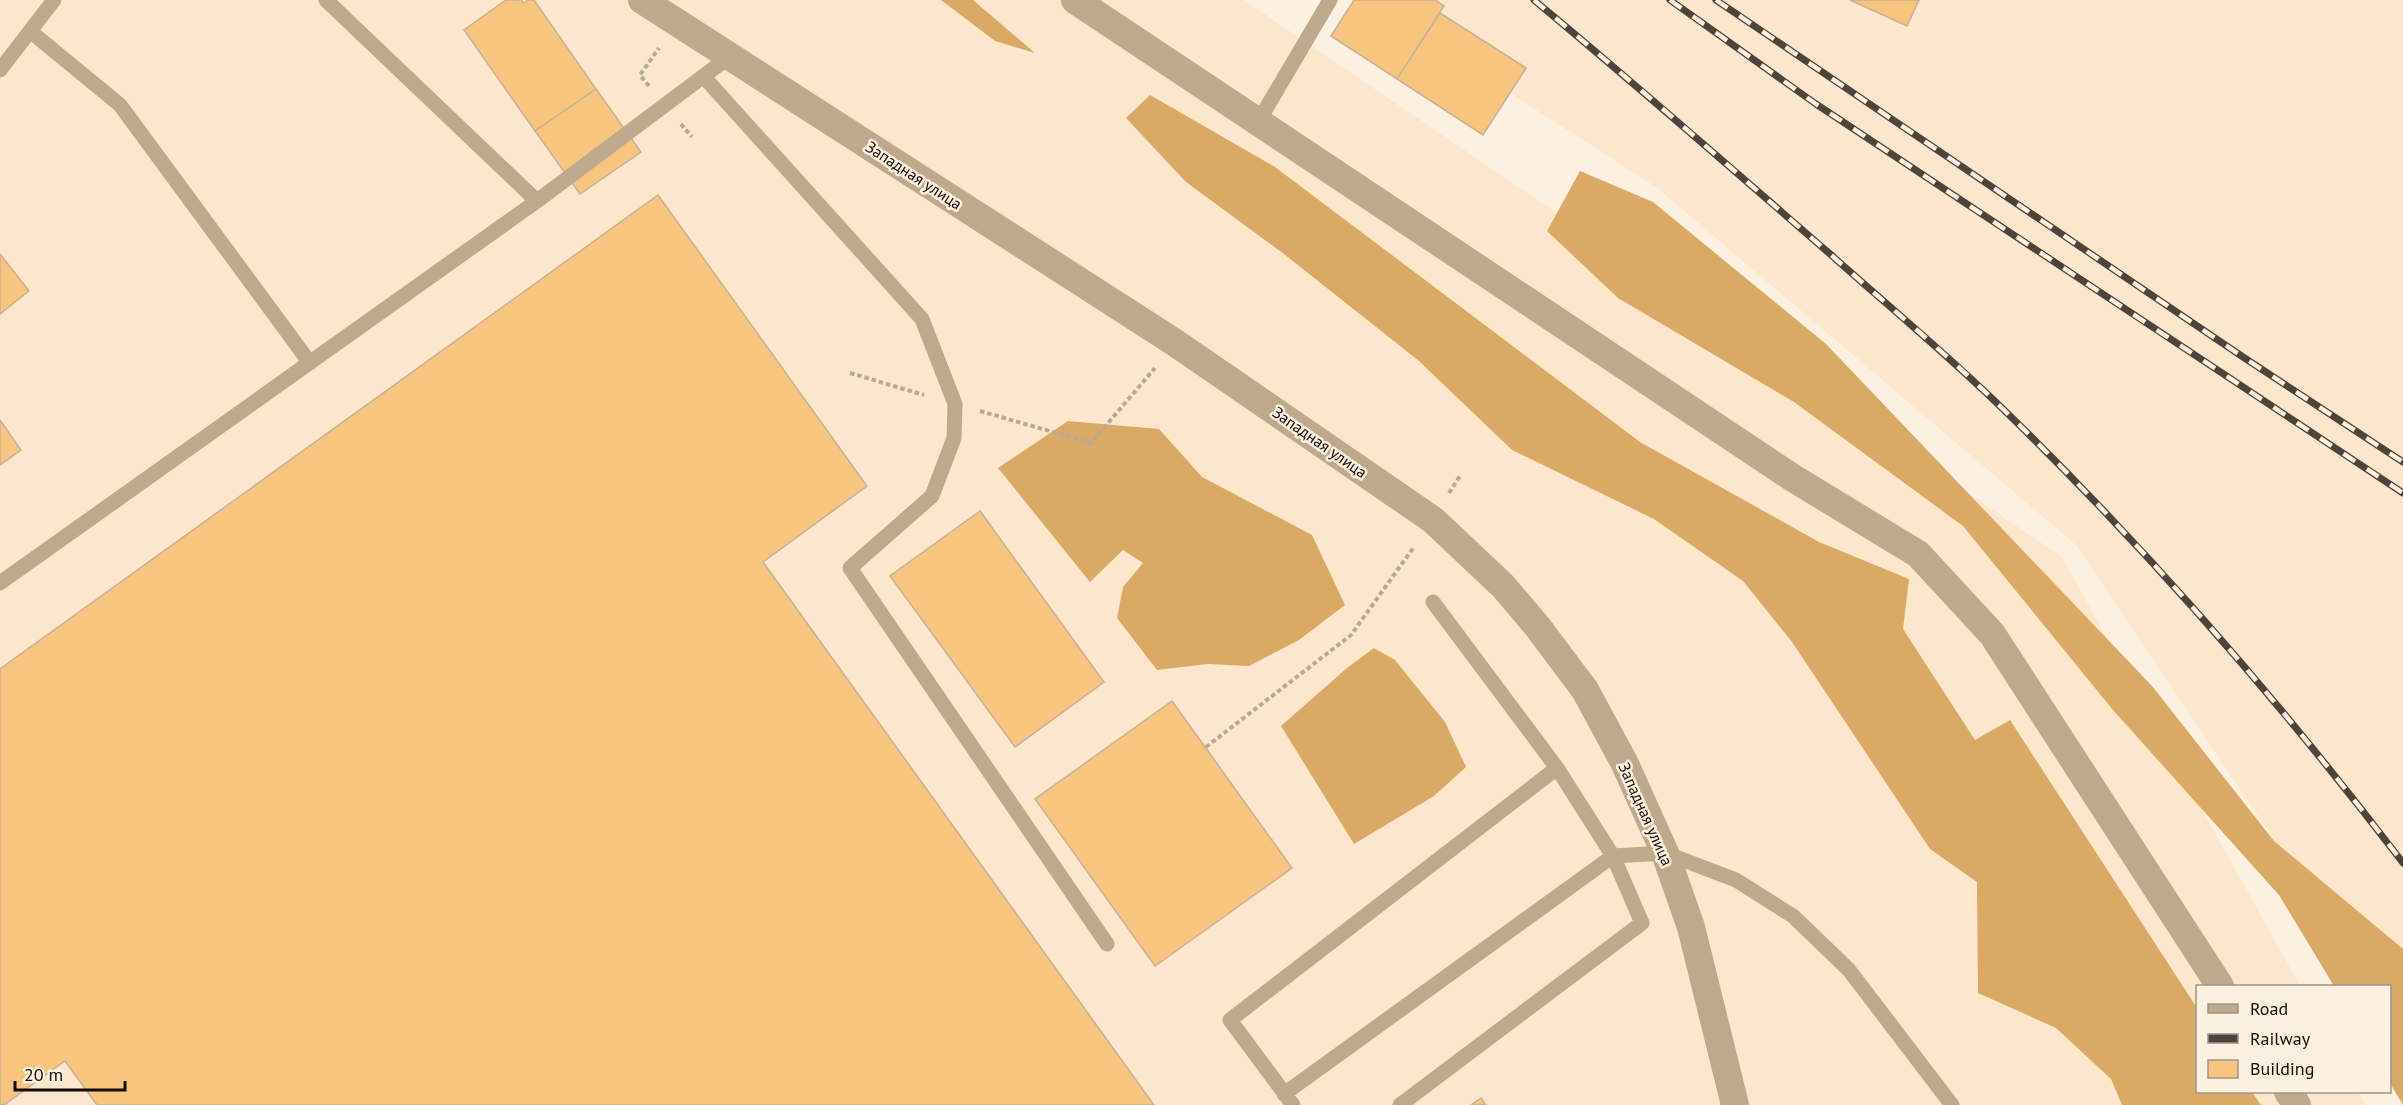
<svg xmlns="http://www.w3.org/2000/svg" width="2403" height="1105" font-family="'PT Sans',sans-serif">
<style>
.built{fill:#fce7cd}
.forest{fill:#daa963}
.building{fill:#f8c57f;stroke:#c5b198;stroke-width:1.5}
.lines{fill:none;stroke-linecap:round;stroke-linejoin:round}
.path{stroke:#b4aa9c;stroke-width:4;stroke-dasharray:4.5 3;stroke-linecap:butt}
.lane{stroke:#bfa98c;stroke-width:15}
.street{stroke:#bfa98c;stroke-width:28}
.rail-casing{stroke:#4d453b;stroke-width:7}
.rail{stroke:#fcf0e0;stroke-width:4.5;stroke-dasharray:14;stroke-linecap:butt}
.labels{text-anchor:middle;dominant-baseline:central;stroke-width:5;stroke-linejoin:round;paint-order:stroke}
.street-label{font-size:16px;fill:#130d05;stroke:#fcf0e0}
</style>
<rect width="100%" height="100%" fill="#fcf0e0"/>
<path class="built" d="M0 0H1244L2062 557 2300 986H2198V1092H2358L2366 1105H0Z
M1366 0H2403V1033L2390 986H2372L2076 545 1656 187Z"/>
<path class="forest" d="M941 0H973L1035 53 995 41Z
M1150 95 1275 167 1640 442 1819 542 1909 579 1903 629 1975 740 2010 720 2197 1008 2198 1092H2252L2261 1105H2122L2111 1079 2056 1028 1978 993 1977 882 1930 849 1792 642 1743 581 1654 519 1512 450 1419 361 1284 254 1186 182 1126 118Z
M1580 171 1653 202 1826 344 2152 686 2274 841 2403 949V1105L2390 1083V986H2334L2279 895 2113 710 1963 526 1794 402 1618 298 1547 231Z
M1068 421 1159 429 1202 477 1312 535 1345 605 1299 640 1249 666 1208 664 1157 670 1117 618 1123 587 1143 563 1123 550 1090 582 998 468Z
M1374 648 1395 660 1445 722 1466 767 1434 796 1354 844 1281 726 1347 668Z"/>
<path class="building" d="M506 0H521L524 3 528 0H534L596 89 535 131 464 30Z
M1354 0H1435L1444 6 1397 79 1331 36Z
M1850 0H1919L1907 26Z
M1440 13 1526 68 1483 135 1397 79Z
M596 89 641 152 580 194 535 131Z
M658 195 867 486 763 562 1154 1105H97L65 1061 4 1105H0V669Z
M0 254 29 291 0 314Z
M0 420 21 450 0 465Z
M980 511 1104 682 1015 747 890 576Z
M1172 701 1292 868 1155 966 1035 799Z
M1481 1098 1486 1105H1471Z"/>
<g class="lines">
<path class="path" d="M649 86 640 75 659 48
M681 124 692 137
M850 373 924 395
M980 411 1091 443 1155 368
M1449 493 1460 476
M1206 747 1351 635 1414 547"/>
<path class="lane" d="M326 0 537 201
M30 31 120 105 310 363
M0 70 54 0
M704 77 922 319 955 404 954 438 932 496 850 568 1107 944
M1258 122 1330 0
M0 583 537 201 729 57
M1284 1094 1613 856 1665 853 1736 880 1793 916 1849 970 1952 1105
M1293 1105 1230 1020 1557 768
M1400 1105 1642 923 1613 856 1557 768 1433 602"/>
<path class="street" d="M642 0 1174 342 1433 520 1503 586 1537 626 1585 690 1625 764 1665 853 1691 927 1735 1105
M1075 0 1793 478 1918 554 1992 634 2220 986
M2288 1092 2297 1105"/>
<g class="rail-casing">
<path id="rail" d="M1534 0C1634 83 1731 168 1829 253 1887 305 1948 355 2004 410 2148 550 2281 703 2403 863
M1670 0 1816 104 2403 493
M1716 0 2243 357 2403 462"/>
</g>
<use href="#rail" class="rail"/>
</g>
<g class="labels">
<g class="street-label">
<text transform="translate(914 175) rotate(33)">Западная улица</text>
<text transform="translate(1320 442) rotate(35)">Западная улица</text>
<text transform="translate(1646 814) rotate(66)">Западная улица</text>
</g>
</g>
<rect x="2196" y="985" width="195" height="108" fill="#fcf0e0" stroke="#9f9588" stroke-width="1.5"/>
<rect x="2208" y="1004" width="30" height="9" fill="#bfa98c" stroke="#9f9588" stroke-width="1.5"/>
<text x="2250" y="1015" font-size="18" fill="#130d05">Road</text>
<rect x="2208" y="1034" width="30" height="9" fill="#4d453b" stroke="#9f9588" stroke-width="1.5"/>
<text x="2250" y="1045" font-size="18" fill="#130d05">Railway</text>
<rect x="2208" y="1060" width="30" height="18" fill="#f8c57f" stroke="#9f9588" stroke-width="1.5"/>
<text x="2250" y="1075" font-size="18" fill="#130d05">Building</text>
<path d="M15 1081v9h110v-9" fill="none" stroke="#130d05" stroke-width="3"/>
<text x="24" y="1081" font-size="18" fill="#130d05" stroke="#fcf0e0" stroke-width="4.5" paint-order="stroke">20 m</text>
</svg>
